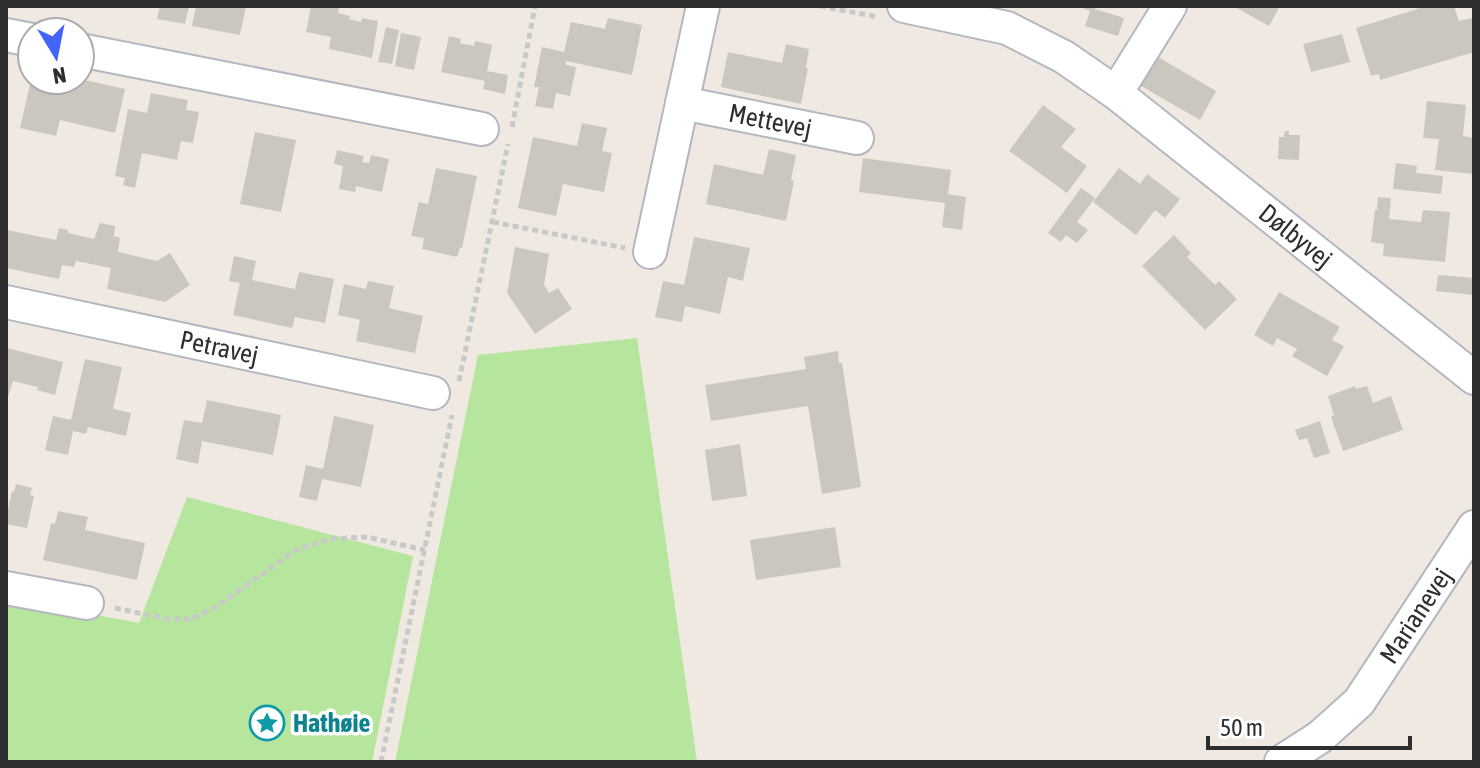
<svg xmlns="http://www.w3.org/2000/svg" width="1480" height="768" font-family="'Asap Condensed',sans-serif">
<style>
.green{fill:#b6e59e}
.building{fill:#cbc7bf}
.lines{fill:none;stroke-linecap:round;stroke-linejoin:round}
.minor-casing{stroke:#b4b7c1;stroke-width:36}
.path{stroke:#c9c9c9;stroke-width:5;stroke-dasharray:6 4;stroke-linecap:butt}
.minor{stroke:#fff;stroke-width:32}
.labels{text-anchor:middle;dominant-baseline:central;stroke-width:7;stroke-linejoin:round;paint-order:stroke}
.street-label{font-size:26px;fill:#2e2e2e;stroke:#fff}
.culture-label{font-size:26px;font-weight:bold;fill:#0d838f;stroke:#fff;text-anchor:start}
</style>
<rect width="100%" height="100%" fill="#efe9e1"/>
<path class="green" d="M637 338 697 762H395L478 355Z
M187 497 413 556 372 762H6V598L139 623Z"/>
<path class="building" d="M160 6H189L185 24 157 19Z
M196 6H246L240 35 192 26Z
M311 6 339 8 338 13 350 16 349 19 361 22 362 18 378 21 372 58 329 49 331 37 306 32Z
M1077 6H1096L1095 9 1124 18 1118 36 1085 26 1090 11Z
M1233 6H1280L1269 26Z
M1427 6H1454L1459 21 1472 18 1474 25V52L1380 80 1379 74 1371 76 1356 28Z
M608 18 642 25 632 75 566 61V65L576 67 570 96 556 93 553 109 535 106 539 87H534L542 47 564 52 571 22 605 29Z
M386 27 399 30 392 64 378 62Z
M401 33 421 37 414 70 395 66Z
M1342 34 1350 62 1311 72 1303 44Z
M449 36 461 39 460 43 474 46 475 41 492 45 487 71 508 75 505 94 483 89 485 81 441 72Z
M786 44 809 49 806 68H808L801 104 721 87 728 52 782 63Z
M1153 54 1216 91 1200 120 1136 83Z
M80 79 125 89 115 133 60 120 56 136 20 128 31 80Z
M151 93 188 100 186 110 199 112 193 143 181 141 177 160 142 153 135 188 123 185 125 178 115 176 128 109 147 113Z
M1427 101 1466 105 1463 136 1474 138V174L1435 170 1439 139 1423 138Z
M1043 105 1076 129 1061 147 1087 166 1067 193 1009 151Z
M582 123 607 128 602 151 612 153 604 192 563 184 556 216 518 208 533 137 577 146Z
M1285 131H1289V135H1300L1299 160 1278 159 1279 137H1284Z
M255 132 296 140 281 212 240 204Z
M769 149 796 155 791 180 794 181 786 221 706 204 714 164 763 175Z
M337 150 364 156 362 162 369 163 371 155 389 159 382 192 356 186 355 192 339 189 343 166 334 164Z
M863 158 951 170 948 194 966 197 962 230 942 227 945 203 859 192Z
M1396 163 1417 166 1416 173 1443 176 1441 194 1393 189Z
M436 168 477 176 462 248H460L457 257 422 249 424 238 411 236 419 202 428 204Z
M1119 168 1140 184 1147 174 1180 199 1165 218 1155 210 1136 235 1093 202Z
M1081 188 1095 198 1077 222 1088 230 1077 243 1066 235 1061 242 1048 233Z
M1378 197 1391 198 1389 219 1421 222 1423 210 1450 212 1445 262 1383 256 1384 244 1371 242 1375 210H1377Z
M100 223 115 226 114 236 120 238 118 252 157 261 170 253 190 285 165 302 107 289 111 268 76 261 74 267 62 265 59 279 6 268 7 230 56 240 59 228 68 230V233L94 239Z
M1174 235 1191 253 1187 257 1215 285 1219 281 1237 299 1205 330 1142 266Z
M694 237 750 248 743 281 728 277 720 314 685 306 682 322 655 317 663 281 684 285Z
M515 247 549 254 544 285 549 293 558 288 572 309 535 334 507 293Z
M234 256 256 261 252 280 295 289 299 272 334 279 325 323 295 317 292 328 233 315 240 283 229 281Z
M1438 275 1474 278V295L1436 291Z
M368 281 394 286 389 308 423 316 415 353 356 341 360 320 338 315 344 284 366 289Z
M1279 292 1340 327 1332 340 1344 346 1327 376 1292 356 1297 349 1277 338 1273 346 1254 335Z
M6 348 63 362 55 395 37 390 38 387 13 381 6 404Z
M838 351 839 363H842L861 487 822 494 808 406 711 421 705 385 806 369 804 357Z
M85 359 122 367 113 409 131 413 126 436 88 427 86 434 73 431 68 455 45 450 53 416 71 420Z
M1355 386 1356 389 1367 386 1373 403 1391 396 1403 430 1343 451 1331 417 1334 415 1328 396Z
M207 400 281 415 273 455 202 441 198 464 176 459 184 420 202 423Z
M334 416 374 425 361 487 322 479 317 501 299 497 306 465 323 469Z
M1320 421 1330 453 1314 458 1307 438 1299 440 1295 430Z
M740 444 747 496 712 501 705 450Z
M16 484 32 488 30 495 34 496 27 528 6 524V509L8 510 12 491 14 492Z
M58 511 88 517 85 530 145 543 137 580 43 560 51 523 55 524Z
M835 527 841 567 756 580 750 540Z"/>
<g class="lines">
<g class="minor-casing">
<g id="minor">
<path id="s1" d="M904 6 1007 28 1064 57 1116 93 1474 378"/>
<path d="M6 35 32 40"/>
<path d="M80 50 482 129"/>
<path d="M1116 93 1170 6"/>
<path id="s2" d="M682 103 857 138"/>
<path d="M650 252 703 6"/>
<path id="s3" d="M6 302 433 393"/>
<path d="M6 588 87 603"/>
<path id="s4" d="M1281 762 1320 737 1359 702 1474 527"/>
</g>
</g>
<path class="path" d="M820 6 878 17
M512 127 535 6
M493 222 625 248
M459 381 508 144
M115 608 167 619H191L216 607 294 551 330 539 367 537 425 550
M381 762 452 415"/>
<use href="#minor" class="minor"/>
</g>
<defs>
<g id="sight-ring" transform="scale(1.8)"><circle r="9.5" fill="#fff" stroke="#0f9aa8" stroke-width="1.5"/><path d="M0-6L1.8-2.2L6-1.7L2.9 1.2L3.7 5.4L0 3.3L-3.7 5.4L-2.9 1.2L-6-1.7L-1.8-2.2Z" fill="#0f9aa8"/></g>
</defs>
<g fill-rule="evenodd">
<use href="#sight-ring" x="267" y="723"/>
</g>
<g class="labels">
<g class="street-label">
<text stroke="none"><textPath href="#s2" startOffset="90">Mettevej</textPath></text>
<text stroke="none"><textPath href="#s1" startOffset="462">Dølbyvej</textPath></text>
<text stroke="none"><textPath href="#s3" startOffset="218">Petravej</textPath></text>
<text stroke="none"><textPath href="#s4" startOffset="202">Marianevej</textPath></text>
</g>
<g class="culture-label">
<text x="293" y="723">Hathøie</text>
</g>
</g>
<rect width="1480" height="768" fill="none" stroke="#2e2e2e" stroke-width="16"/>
<g transform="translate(56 56) rotate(170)"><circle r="38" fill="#ffffff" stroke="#ababab" stroke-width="2"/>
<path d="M0-6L14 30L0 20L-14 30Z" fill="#4264fb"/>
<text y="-12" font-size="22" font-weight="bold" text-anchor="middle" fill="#2e2e2e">N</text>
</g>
<path d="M1208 736v12h202v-12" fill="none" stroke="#2e2e2e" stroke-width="4"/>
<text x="1220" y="736" font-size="24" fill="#2e2e2e" stroke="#ffffff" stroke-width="6" paint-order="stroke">50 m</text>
</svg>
